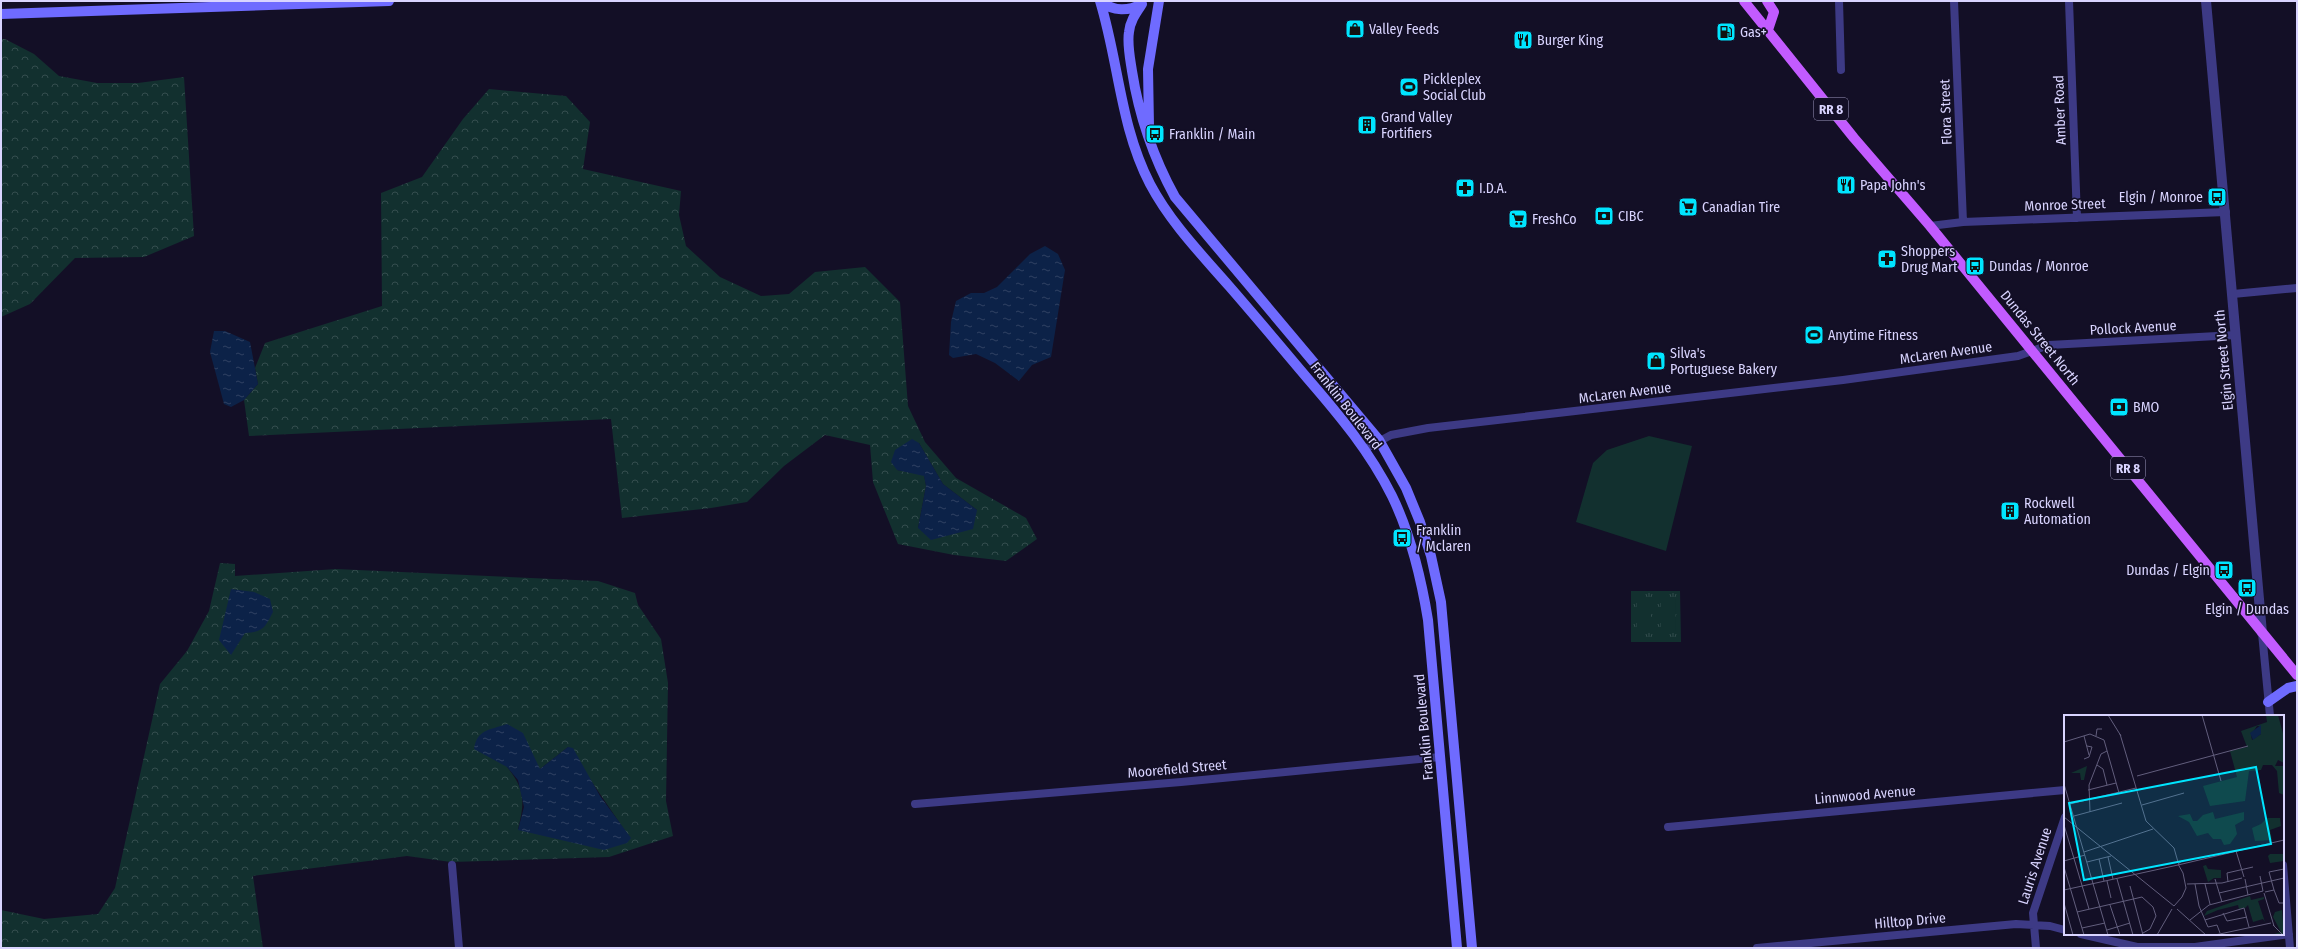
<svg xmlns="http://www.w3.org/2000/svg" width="2298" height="949" font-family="'Fira Sans Condensed',sans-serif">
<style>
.grass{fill:url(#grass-tufts)}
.forest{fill:url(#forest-crowns);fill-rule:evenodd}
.pitch{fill:#12302f}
.water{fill:url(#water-ripples)}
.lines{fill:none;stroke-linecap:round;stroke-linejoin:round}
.minor{stroke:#3d3a85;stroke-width:8}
.tertiary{stroke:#3d3a85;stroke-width:10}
.secondary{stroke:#6f6bff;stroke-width:10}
.primary{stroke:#c25bff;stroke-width:10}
.labels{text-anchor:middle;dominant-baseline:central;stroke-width:3.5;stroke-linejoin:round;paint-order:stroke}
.shield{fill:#130f26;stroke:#9e99be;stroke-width:1}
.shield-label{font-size:13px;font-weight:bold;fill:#d9d4ff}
.poi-label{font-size:14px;fill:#d9d4ff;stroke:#130f26;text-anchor:start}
.street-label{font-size:14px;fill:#d9d4ff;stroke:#130f26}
.inset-road{fill:none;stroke:#625e7d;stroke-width:1}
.view{fill:#00e5ff;fill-opacity:0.15;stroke:#00e5ff;stroke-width:2}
.inset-edge{fill:none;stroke:#d9d4ff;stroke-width:2}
</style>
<defs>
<pattern id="grass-tufts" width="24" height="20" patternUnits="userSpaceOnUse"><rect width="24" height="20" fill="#12302f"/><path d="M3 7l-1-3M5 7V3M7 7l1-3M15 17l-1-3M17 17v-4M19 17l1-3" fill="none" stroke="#344d4e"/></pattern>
<pattern id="forest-crowns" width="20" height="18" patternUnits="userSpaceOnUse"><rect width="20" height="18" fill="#12302f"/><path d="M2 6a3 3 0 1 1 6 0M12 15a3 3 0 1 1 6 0" fill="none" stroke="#344d4e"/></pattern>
<pattern id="water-ripples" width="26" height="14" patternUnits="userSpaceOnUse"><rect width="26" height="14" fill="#0c2248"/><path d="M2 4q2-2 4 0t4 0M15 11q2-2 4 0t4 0" fill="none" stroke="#2f4163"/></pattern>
</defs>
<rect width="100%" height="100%" fill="#130f26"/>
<path class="grass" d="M1631 591H1680L1681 642H1631Z"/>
<path class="forest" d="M1 39H5L34 54 59 76 97 83H138L184 77 194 236 144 257 75 258 30 304 1 317Z
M489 89 566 96 590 122 583 169 681 191 679 215 686 246 720 277 761 296 789 294 815 272 865 267 900 302 908 406 925 442 956 478 1026 518 1037 539 1006 561 954 555 898 544 873 482 870 445 825 435 784 466 747 502 711 508 622 518 611 419 249 436 244 400 258 384 255 368 265 343 382 306 381 193 422 177 463 119ZM919 443 943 484 977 510 918 528 926 486 924 475 897 470Z
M220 563 235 564V576L336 569 598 581 635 593 638 605 661 639 668 683 666 801 673 836 609 857 451 862 407 856 253 876 263 948H1V910L44 919 98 914 115 888 160 684 187 651 209 611ZM568 747 630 838 518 829C525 802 525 789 507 767L540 769Z"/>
<path class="pitch" d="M1649 436 1692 446 1666 551 1576 522 1593 463 1607 450Z
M1637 599H1651V630H1637Z
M1661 599H1675L1676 631H1661Z"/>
<path class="water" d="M1045 246 1058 254 1065 270 1051 357 1032 365 1019 381 995 363 976 354 953 358 949 355 951 322 956 301 971 293H984L997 287 1030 254Z
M214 331H225L250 342 258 384 244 400 231 407 224 404 210 352Z
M912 439 919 443 943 484 977 510 973 529 931 540 918 528 926 486 924 476 897 470 891 462 895 450Z
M231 589 254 592 270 599 273 612C265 627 264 632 245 633L231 655 219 640Z
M507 724 523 733 540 769 568 747 573 748 600 796 631 838 627 843 604 850 518 830 524 807 518 780 507 767 474 749C477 729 490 730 507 724Z"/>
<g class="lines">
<path class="minor" d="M1839 1 1841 70
M1954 1 1963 222
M2069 1 2077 218
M1930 226 1963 222 2226 212
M2233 294 2297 288
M1365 449 1391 435 1428 428 1843 380 2018 356 2049 345 2236 335
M2262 633 2270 716
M915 804 1181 782 1440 757
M1668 827 2065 790
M452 865 459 948
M2283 865 2290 948
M2081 934 2137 947H2195L2289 934
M1757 948 2016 924 2050 926 2065 930
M2036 948 2033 913 2065 817"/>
<path class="tertiary" d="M2206 1 2262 633"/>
<path class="secondary" d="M1100 1C1119 63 1120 126 1150 184 1170 222 1201 254 1229 286 1256 317 1282 348 1308 379 1340 416 1370 452 1392 496 1411 535 1421 577 1428 620L1457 948
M1101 1C1113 12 1129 11 1142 4
M1142 4C1136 13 1130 21 1129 32 1127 44 1130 58 1132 71 1139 116 1153 157 1175 197L1379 440 1406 488 1420 522 1431 556 1441 602 1472 948
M1 14 389 1
M1149 126 1148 69 1159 1
M2268 702 2288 688 2297 686"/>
<path class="primary" d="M1744 1 1854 138 1930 226 2297 675
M1767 1 1774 12 1768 30"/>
</g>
<defs>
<g id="shop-square" transform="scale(1)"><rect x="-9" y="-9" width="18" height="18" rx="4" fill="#00e5ff" stroke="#130f26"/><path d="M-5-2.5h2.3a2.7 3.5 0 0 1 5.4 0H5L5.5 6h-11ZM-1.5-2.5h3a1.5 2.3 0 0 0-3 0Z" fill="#111"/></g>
<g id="fuel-square" transform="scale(1)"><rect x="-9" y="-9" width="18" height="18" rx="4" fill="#00e5ff" stroke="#130f26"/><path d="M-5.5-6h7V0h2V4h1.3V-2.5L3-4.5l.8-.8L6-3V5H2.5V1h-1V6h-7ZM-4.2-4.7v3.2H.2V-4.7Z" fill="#111"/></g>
<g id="restaurant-square" transform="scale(1)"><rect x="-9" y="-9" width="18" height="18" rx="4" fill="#00e5ff" stroke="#130f26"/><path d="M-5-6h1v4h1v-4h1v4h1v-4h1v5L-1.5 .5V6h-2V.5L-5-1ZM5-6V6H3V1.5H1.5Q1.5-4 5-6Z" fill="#111"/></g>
<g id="stadium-square" transform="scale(1)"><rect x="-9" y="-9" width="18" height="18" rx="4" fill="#00e5ff" stroke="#130f26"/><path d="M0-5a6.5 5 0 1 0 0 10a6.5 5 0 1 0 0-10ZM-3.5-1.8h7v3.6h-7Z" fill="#111"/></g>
<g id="building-square" transform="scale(1)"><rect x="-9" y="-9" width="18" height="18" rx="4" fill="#00e5ff" stroke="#130f26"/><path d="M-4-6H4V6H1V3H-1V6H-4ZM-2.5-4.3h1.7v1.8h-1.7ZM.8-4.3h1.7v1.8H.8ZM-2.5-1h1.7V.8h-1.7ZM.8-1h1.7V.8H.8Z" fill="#111"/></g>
<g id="bus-square" transform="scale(1)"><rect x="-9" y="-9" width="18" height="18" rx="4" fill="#00e5ff" stroke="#130f26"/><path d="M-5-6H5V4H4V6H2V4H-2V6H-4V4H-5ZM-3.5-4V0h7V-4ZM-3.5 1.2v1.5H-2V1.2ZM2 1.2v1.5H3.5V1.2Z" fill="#111"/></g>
<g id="pharmacy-square" transform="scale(1)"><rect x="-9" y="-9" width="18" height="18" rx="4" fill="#00e5ff" stroke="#130f26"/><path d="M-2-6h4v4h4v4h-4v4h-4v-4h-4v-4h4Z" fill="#111"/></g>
<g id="supermarket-square" transform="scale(1)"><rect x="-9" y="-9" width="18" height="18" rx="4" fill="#00e5ff" stroke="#130f26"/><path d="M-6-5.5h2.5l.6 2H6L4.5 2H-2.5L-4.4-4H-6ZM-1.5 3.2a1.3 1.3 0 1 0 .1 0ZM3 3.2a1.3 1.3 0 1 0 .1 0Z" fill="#111"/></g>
<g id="bank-square" transform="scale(1)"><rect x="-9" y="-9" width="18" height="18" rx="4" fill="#00e5ff" stroke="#130f26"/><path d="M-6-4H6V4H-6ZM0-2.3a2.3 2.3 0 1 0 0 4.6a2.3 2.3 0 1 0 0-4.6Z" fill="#111"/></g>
</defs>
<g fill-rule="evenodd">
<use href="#shop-square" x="1355" y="29"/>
<use href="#fuel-square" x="1726" y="32"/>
<use href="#restaurant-square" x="1523" y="40"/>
<use href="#stadium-square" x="1409" y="87"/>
<use href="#building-square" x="1367" y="125"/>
<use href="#bus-square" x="1155" y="134"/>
<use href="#restaurant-square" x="1846" y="185"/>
<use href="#pharmacy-square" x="1465" y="188"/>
<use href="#bus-square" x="2217" y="197"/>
<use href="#supermarket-square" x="1688" y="207"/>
<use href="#bank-square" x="1604" y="216"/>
<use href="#supermarket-square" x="1518" y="219"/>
<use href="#pharmacy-square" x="1887" y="259"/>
<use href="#bus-square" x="1975" y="266"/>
<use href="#stadium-square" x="1814" y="335"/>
<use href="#shop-square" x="1656" y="361"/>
<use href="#bank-square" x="2119" y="407"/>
<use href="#building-square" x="2010" y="511"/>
<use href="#bus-square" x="1402" y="538"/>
<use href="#bus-square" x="2224" y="570"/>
<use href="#bus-square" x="2247" y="588"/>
</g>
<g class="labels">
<g class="shield">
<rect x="1814" y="98" width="34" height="22" rx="3"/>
<rect x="2111" y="457" width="34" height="22" rx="3"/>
</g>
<g class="shield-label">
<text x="1831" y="109">RR 8</text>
<text x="2128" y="468">RR 8</text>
</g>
<g class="poi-label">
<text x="1369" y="29">Valley Feeds</text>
<text x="1740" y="32">Gas+</text>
<text x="1537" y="40">Burger King</text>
<text x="1423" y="79">Pickleplex<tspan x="1423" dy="16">Social Club</tspan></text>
<text x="1381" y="117">Grand Valley<tspan x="1381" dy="16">Fortifiers</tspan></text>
<text x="1169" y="134">Franklin / Main</text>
<text x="1860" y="185">Papa John's</text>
<text x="1479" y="188">I.D.A.</text>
<text x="2203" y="197" text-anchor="end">Elgin / Monroe</text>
<text x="1702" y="207">Canadian Tire</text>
<text x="1618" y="216">CIBC</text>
<text x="1532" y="219">FreshCo</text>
<text x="1901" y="251">Shoppers<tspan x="1901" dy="16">Drug Mart</tspan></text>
<text x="1989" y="266">Dundas / Monroe</text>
<text x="1828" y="335">Anytime Fitness</text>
<text x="1670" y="353">Silva's<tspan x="1670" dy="16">Portuguese Bakery</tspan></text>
<text x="2133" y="407">BMO</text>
<text x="2024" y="503">Rockwell<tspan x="2024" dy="16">Automation</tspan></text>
<text x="1416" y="530">Franklin<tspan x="1416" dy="16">/ Mclaren</tspan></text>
<text x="2210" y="570" text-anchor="end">Dundas / Elgin</text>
<text x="2247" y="609" text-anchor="middle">Elgin / Dundas</text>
</g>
<g class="street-label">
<text transform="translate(2060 110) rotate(-92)">Amber Road</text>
<text transform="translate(1946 112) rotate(-92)">Flora Street</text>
<text transform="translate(2065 205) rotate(-2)">Monroe Street</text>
<text transform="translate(2133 328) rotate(-3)">Pollock Avenue</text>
<text transform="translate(2040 338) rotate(51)">Dundas Street North</text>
<text transform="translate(1946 353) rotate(-8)">McLaren Avenue</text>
<text transform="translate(2224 360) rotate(-95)">Elgin Street North</text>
<text transform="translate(1625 393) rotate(-7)">McLaren Avenue</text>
<text transform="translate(1346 406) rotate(52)">Franklin Boulevard</text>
<text transform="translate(1424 727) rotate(-95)">Franklin Boulevard</text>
<text transform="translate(1177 769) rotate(-5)">Moorefield Street</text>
<text transform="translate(1865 795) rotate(-5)">Linnwood Avenue</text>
<text transform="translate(2035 866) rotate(-72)">Lauris Avenue</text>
<text transform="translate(1910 921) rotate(-5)">Hilltop Drive</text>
</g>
</g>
<g transform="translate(2064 715)">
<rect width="220" height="220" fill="#130f26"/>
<path d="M186 181 187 185 200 182V184L194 186 201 207 199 204 189 207 184 190 181 193 175 194 174 190 154 195 140 201 143 196Z" fill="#12302f"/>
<path d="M202 0H214L220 22V48L214 45 211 51H220V80L215 78 213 56 208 50H199L197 55 185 56 181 86 146 91 139 71 173 62 166 36 183 32 177 16 203 7ZM193 11H197V19L188 25 187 20ZM23 51 20 65H17L16 58H7ZM149 97 151 104 180 97V105L171 110 173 119 166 129 160 130 157 124H149L144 118 133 121 125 107 114 101 126 99 129 106H133L139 100ZM203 103H216L217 111 206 115 208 125 191 126 188 113 197 109ZM206 139H220V146L206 148 204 141ZM142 150 144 154 157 155V163H150L144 167 139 151ZM218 195 220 220H207L217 217 209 202 211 197Z" fill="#12302f" fill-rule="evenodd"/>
<path d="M197 10V19L189 25 186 18Z" fill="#0c2248"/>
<path class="inset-road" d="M44 0 57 21M138 0 157 66M56 19 82 106 110 133 114 147M20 21 25 40M32 21 33 14H38M0 27 26 19 40 25 55 78M20 44 25 42 28 32 23 31M33 50 39 54 43 70M73 61 184 31M0 69 44 220M24 75 52 68M6 89 72 73M78 90 120 78M26 97 25 70 37 39 43 36M10 101 58 88M0 102 110 191M0 110 25 194M172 136 180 162M20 137 89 114M44 142 49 164M35 144 40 166M0 146 21 140M23 147 47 141M114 150 220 125M0 152 20 220M196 161 199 176M53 164 69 220M151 164 158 187M181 164 184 180M43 166 47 183M164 167 163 158 189 152M123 169 158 168 178 163M131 169 135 191 144 212 153 210 156 218M141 169 146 189M66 171 79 220M0 175 114 150M210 175 215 188H220M201 177 210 175 205 157 220 154M155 178 220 163M200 178 210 211M0 188 9 220M46 190 56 220M110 191 118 182 122 173 119 158 114 149 118 146M113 194 142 220M13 197 78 182 89 192 92 201 86 214 79 218M159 198 163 206 183 202M126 205 145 190 199 176M141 205 180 193 185 212M209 210 219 220M18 213 41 208M43 215 66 208M93 220 108 194M151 220 207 208"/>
<path class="view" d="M192 52 207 129 20 165 5 88Z"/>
<rect width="220" height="220" class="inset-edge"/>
</g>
<rect width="2298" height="949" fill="none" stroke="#d9d4ff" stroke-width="4"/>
</svg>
